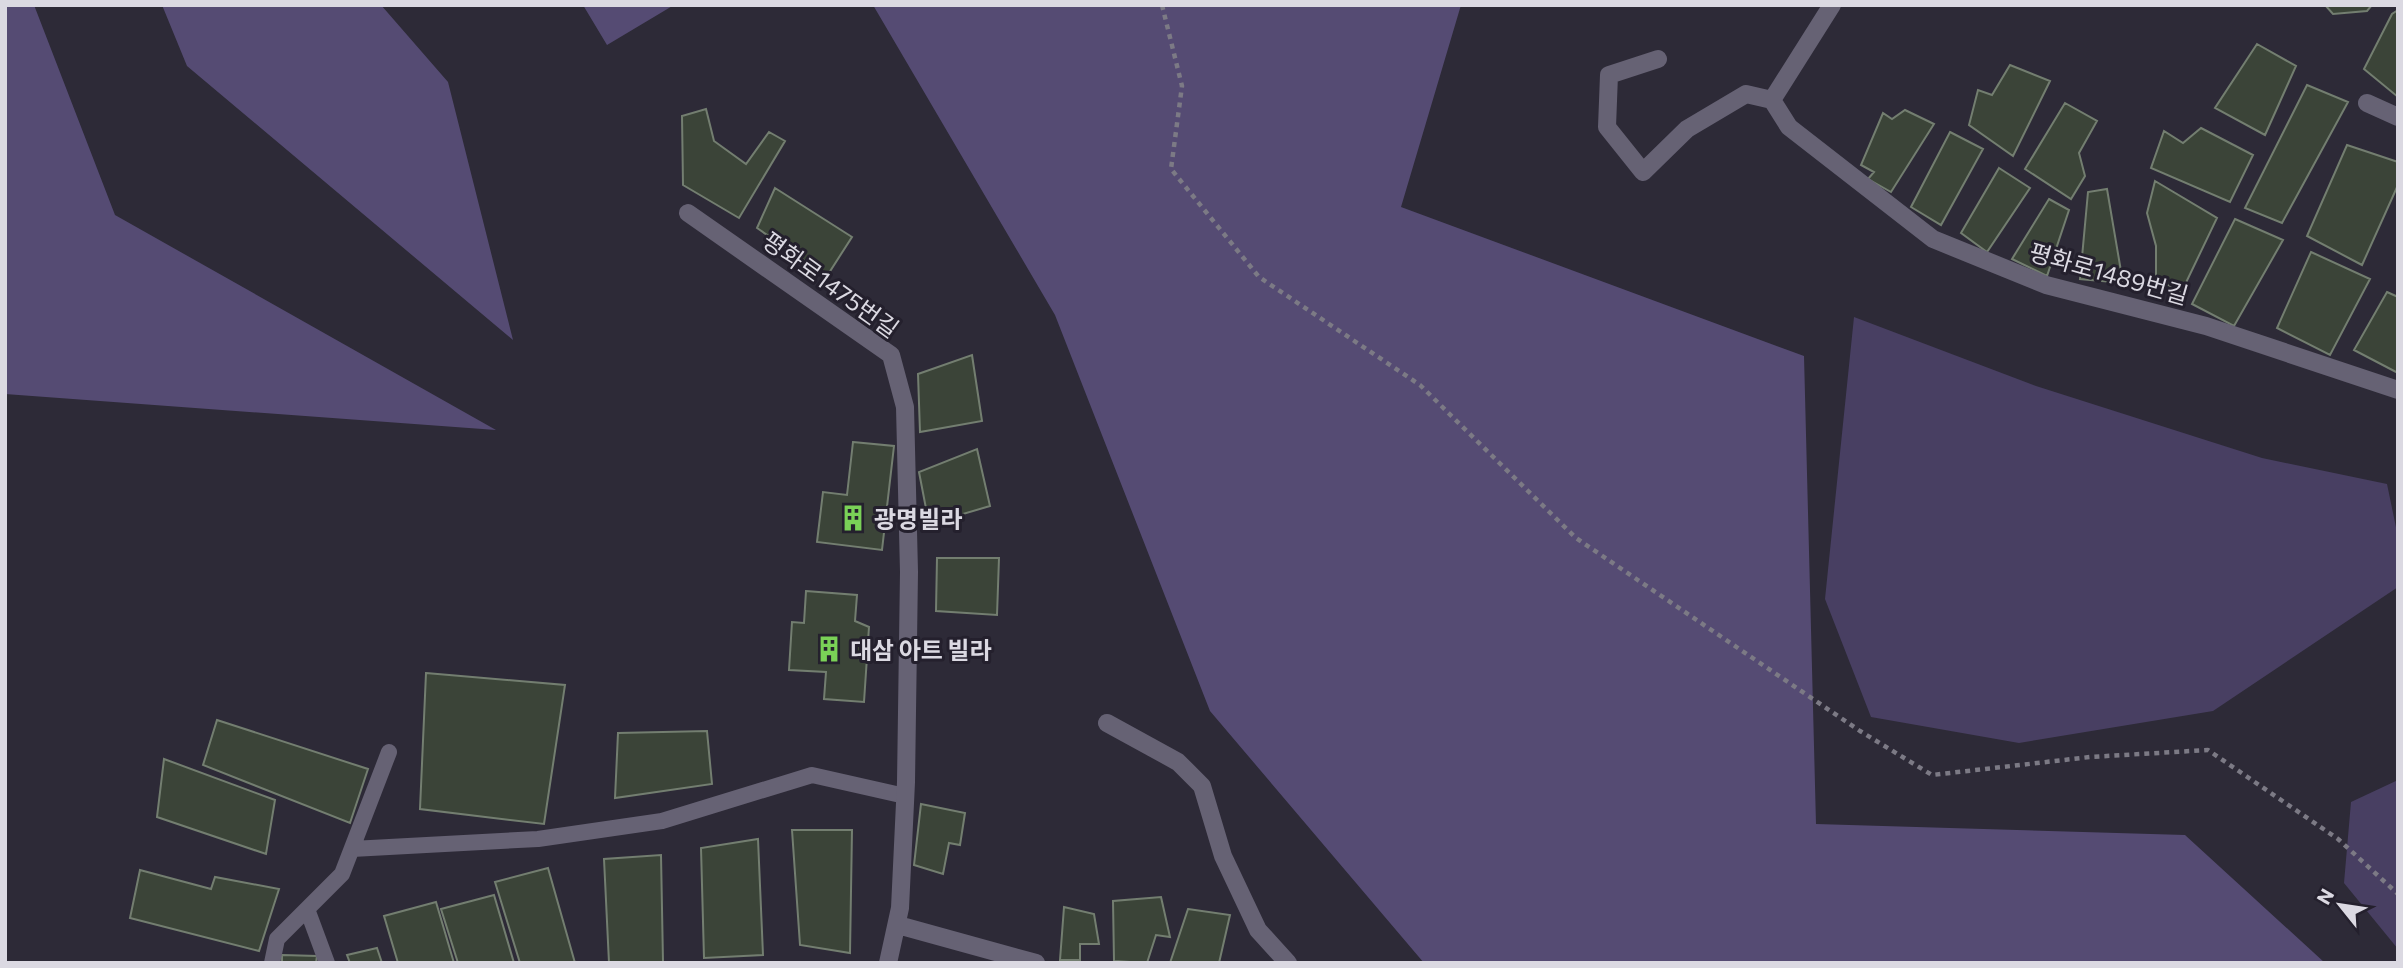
<svg xmlns="http://www.w3.org/2000/svg" width="2403" height="968" font-family="Commissioner,'Noto Sans KR',sans-serif">
<style>
.green{fill:#483f62}
.forest{fill:#554b73}
.building{fill:#3b4438;stroke:#737e70;stroke-width:2}
.lines{fill:none;stroke-linecap:round;stroke-linejoin:round}
.path{stroke:#7c7a85;stroke-width:4.5;stroke-dasharray:5 5;stroke-linecap:butt}
.service{stroke:#666274;stroke-width:16}
.minor{stroke:#666274;stroke-width:18}
.labels{text-anchor:middle;dominant-baseline:central;stroke-width:6;stroke-linejoin:round;paint-order:stroke}
.street-label{font-size:24px;fill:#dbd9e2;stroke:#24202d}
.poi-label{font-size:24px;font-weight:bold;fill:#dbd9e2;stroke:#24202d;text-anchor:start}
</style>
<rect width="100%" height="100%" fill="#2d2a37"/>
<path class="green" d="M1854 317 2036 386 2262 458 2387 484 2398 537V587L2213 711 2019 743 1871 717 1825 599Z
M2398 780V949L2344 883 2351 802Z"/>
<path class="forest" d="M5 5H34L115 215 496 430 5 394Z
M162 5H381L448 82 513 340 187 66Z
M583 5H674L607 45Z
M873 5H1461L1401 207 1804 356 1816 824 2185 835 2325 963H1424L1210 711 1055 315Z"/>
<path class="building" d="M2325 5H2372L2367 11 2333 14Z
M2398 10V97L2364 69 2392 14Z
M2257 44 2296 66 2265 135 2215 108Z
M2010 65 2050 81 2013 156 1969 125 1978 90 1992 95Z
M2307 85 2348 102 2282 223 2245 208Z
M2065 103 2097 121 2079 153 2085 176 2071 199 2025 169Z
M706 109 714 141 746 164 769 132 785 141 739 218 683 185 682 116Z
M1905 110 1934 124 1891 192 1868 179 1874 172 1861 165 1883 113 1892 119Z
M2201 128 2253 155 2230 202 2151 168 2164 131 2183 143Z
M1950 132 1983 149 1941 225 1911 207Z
M2347 145 2398 162V185L2362 265 2307 236Z
M1999 168 2030 188 1987 252 1961 233Z
M2155 181 2217 218 2181 293 2156 277V246L2147 213Z
M775 188 852 237 827 276 757 228Z
M2107 189 2123 283 2080 279 2088 192Z
M2049 199 2069 210 2047 276 2012 259Z
M2235 219 2283 240 2234 326 2192 304Z
M2311 252 2370 279 2330 355 2277 328Z
M2387 292 2398 297V373L2354 350Z
M972 355 982 421 920 432 918 374Z
M853 442 894 446 882 550 817 542 823 492 847 495Z
M977 449 990 506 929 524 919 472Z
M937 558H999L997 615 936 611Z
M806 591 857 595 855 621 869 627 864 702 824 699 826 672 789 670 792 622 804 623Z
M426 673 565 685 544 824 420 809Z
M217 720 368 769 350 823 203 765Z
M707 731 712 784 615 798 618 733Z
M164 759 275 800 266 854 157 817Z
M921 804 965 813 960 845 949 843 943 874 914 865Z
M792 830H852L850 953 800 945Z
M758 839 763 955 704 958 701 848Z
M661 855 663 962 609 963 604 859Z
M548 868 575 963H520L495 882Z
M140 870 211 889 215 877 279 889 259 951 130 918Z
M494 895 514 963H458L441 909Z
M1161 897 1170 937 1156 935 1147 963 1114 961 1113 901Z
M436 902 454 963H398L384 916Z
M1064 907 1094 914 1099 944H1080V960H1060Z
M1188 909 1230 915 1219 963H1170Z
M377 948 382 963H350L347 955Z
M282 955 317 956 316 963H282Z"/>
<g class="lines">
<path class="path" d="M1162 5 1182 86 1171 169 1259 277 1420 385 1576 538 1860 731 1932 775 2090 757 2208 750 2338 839 2398 894"/>
<path class="service" d="M352 849 538 839 662 821 812 775 905 796
M307 909 327 963
M272 963 277 939 342 874 389 752"/>
<path class="minor" d="M1832 5 1772 100 1789 127 1933 239 2046 285 2206 326 2398 390
M1658 59 1609 75 1607 127 1643 172 1687 129 1746 94 1772 100
M2367 103 2398 117
M688 213 891 355 905 407 909 572 906 782 900 908 888 963
M1107 723 1178 762 1202 786 1223 856 1258 930 1288 963
M898 925 1036 963"/>
</g>
<defs>
<g id="building-bare" transform="scale(2.1)"><path d="M-4-6H4V6H1V3H-1V6H-4ZM-2.5-4.3h1.7v1.8h-1.7ZM.8-4.3h1.7v1.8H.8ZM-2.5-1h1.7V.8h-1.7ZM.8-1h1.7V.8H.8Z" fill="#7ad157" stroke="#24202d" stroke-width="2.5" paint-order="stroke"/></g>
</defs>
<g fill-rule="evenodd">
<use href="#building-bare" x="853" y="518"/>
<use href="#building-bare" x="829" y="649"/>
</g>
<g class="labels">
<g class="street-label">
<text transform="translate(2109 273) rotate(16)">평화로1489번길</text>
<text transform="translate(831 284) rotate(36)">평화로1475번길</text>
</g>
<g class="poi-label">
<text x="874" y="518">광명빌라</text>
<text x="850" y="649">대삼 아트 빌라</text>
</g>
</g>
<rect width="2403" height="968" fill="none" stroke="#dbd9e2" stroke-width="14"/>
<g transform="translate(2340 905) rotate(300)" stroke="#24202d" stroke-width="5" paint-order="stroke">
<path d="M0-5L12 26L0 18L-12 26Z" fill="#dbd9e2"/>
<text y="-10" font-size="19" font-weight="bold" text-anchor="middle" fill="#dbd9e2">N</text>
</g>
</svg>
